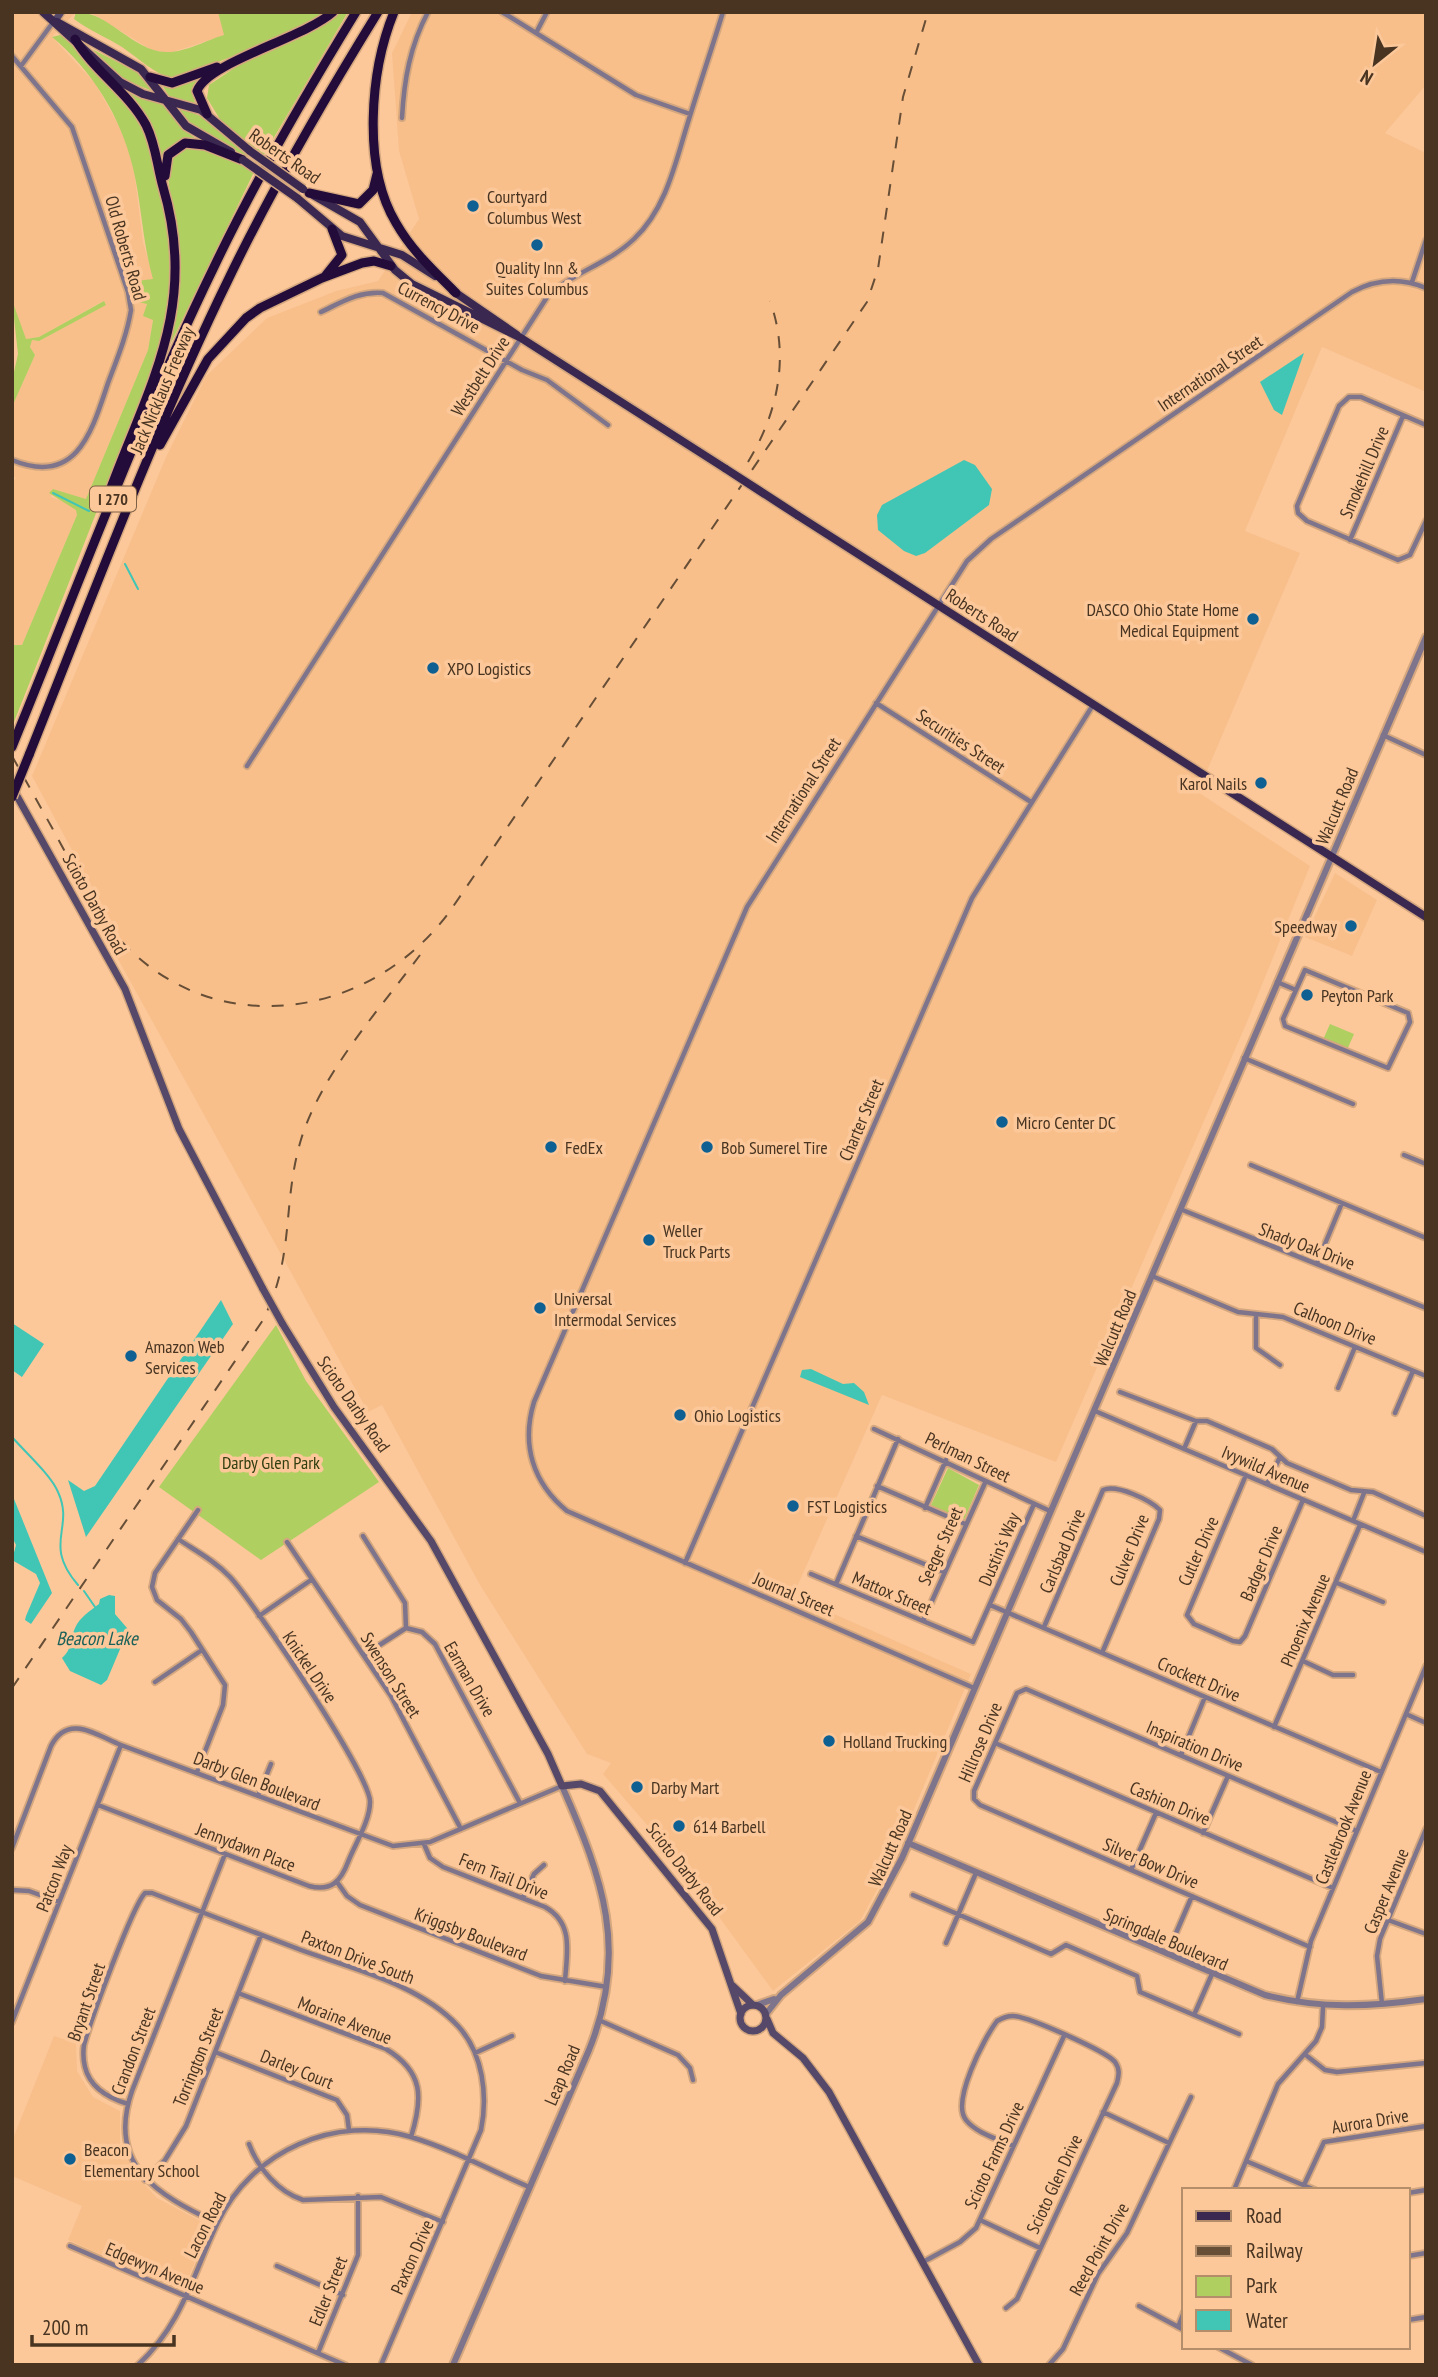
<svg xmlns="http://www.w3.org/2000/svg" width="1438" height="2377" font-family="'PT Sans Narrow',sans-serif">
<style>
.built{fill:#f8bf8b}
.green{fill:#afcf61}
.water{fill:#41c6b5}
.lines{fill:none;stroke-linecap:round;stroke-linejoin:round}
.stream{stroke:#41c6b5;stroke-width:2}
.minor-casing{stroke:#d4a77f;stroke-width:8}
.tertiary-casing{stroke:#d4a77f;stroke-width:10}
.secondary-casing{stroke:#d4a77f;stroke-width:10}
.primary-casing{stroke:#d4a77f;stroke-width:11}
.motorway-casing{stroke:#d4a77f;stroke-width:12}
.minor{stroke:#7e748c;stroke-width:4.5}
.tertiary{stroke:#7e748c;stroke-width:6}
.secondary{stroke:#554869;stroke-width:7}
.primary{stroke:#3a2850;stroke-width:8}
.motorway{stroke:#230c3a;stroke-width:9}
.rail{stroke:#674e36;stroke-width:2;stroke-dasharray:12 12;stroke-linecap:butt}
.secondary-bridge-casing{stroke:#d4a77f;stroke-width:10;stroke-linecap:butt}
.primary-bridge-casing{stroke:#d4a77f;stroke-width:11;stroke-linecap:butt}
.motorway-bridge-casing{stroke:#d4a77f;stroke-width:12;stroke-linecap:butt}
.secondary-bridge{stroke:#554869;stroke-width:7}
.primary-bridge{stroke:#3a2850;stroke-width:8}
.motorway-bridge{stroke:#230c3a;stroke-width:9}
.poi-dot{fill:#0e6092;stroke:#fcc89a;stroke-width:2.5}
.labels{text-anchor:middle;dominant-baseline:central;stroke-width:7;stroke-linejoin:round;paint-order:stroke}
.shield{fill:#fcc89a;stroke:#7e6045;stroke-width:2}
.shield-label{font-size:16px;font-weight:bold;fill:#483421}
.street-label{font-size:18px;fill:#483421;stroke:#fcc89a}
.poi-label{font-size:18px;fill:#483421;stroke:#fcc89a;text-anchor:start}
.park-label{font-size:18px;fill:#323e10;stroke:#fcc89a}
.water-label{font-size:19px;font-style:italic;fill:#1a6159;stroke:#fcc89a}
</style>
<rect width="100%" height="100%" fill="#fcc89a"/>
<path class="built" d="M12 12H76L52 37 95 83 124 135 134 170 143 242 154 280 129 282 147 304 144 316 153 319 148 350 86 499 53 489 51 497 68 503 76 510 77 515 22 645 18 647 12 645V482L16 478 12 476V407L35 355 30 347 32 340 39 341 106 304 103 301 39 337 25 339 12 300Z
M90 12H218L225 35 170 53 153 51Z
M412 12H1426V85L1385 133 1426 153V392L1322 347 1245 531 1300 553 1198 792 1310 866 1247 1022 1056 1462 882 1395 793 1596 971 1674 891 1864 860 1921 773 1991 679 1862 603 1774 611 1763 587 1754 480 1585 382 1405 368 1412 92 912 101 904 32 776 166 457 206 376 267 318 336 291 378 281 419 219 399 151 392 53Z
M1335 873 1377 900 1352 956 1305 937Z
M54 2036 76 2043 77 2071 93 2097 120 2111V2144L136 2175 157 2198 210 2226 183 2291 68 2240 82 2206 12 2176V2141Z"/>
<path class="green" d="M76 12C110 12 132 51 166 52 184 53 207 40 224 35L218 12H328L290 34 174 79C154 74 141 60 122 47 106 37 90 31 74 19Z
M337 12H348L263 156 221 121 207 98 209 85 239 65 307 35Z
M60 35 72 43C93 75 129 96 145 133 160 167 177 252 172 289 164 351 135 412 113 470 79 556 46 642 12 727V645H22L77 515 76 510 49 493 53 489 86 499 148 350 153 320 143 316 147 304 134 301 128 282 153 279C142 240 142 206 133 168 121 117 92 70 52 37Z
M92 49 141 74 157 93 123 79Z
M200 77 192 90 195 103 169 96 162 85Z
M121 88 139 97 164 103 180 126 197 140C179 140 166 146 162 165L159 154Z
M176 106 205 118 248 155 247 158 192 126Z
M185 147C210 147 234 158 254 172L171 343 180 268 167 170 173 155Z
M12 300 26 339 39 337 104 301 106 305 39 341 32 340 30 347 35 355 12 407V381L18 354Z
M1330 1024 1354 1034 1347 1050 1323 1040Z
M276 1325 306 1381 379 1482 261 1560 159 1487Z
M948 1468 979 1485 964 1520 931 1505Z"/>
<path class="water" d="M1304 353 1282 415 1274 410 1260 382Z
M964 460 975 465 992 489 989 505 925 553 916 556 904 551 878 530 877 515 882 505Z
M221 1300 233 1324 86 1537 68 1480 84 1491 95 1486Z
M12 1323 44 1344 22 1377 12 1370Z
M811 1369 843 1384 854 1383 864 1392 869 1405 800 1377 802 1370Z
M12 1494 52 1593 31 1624 25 1620 26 1616 40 1583 36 1574 12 1560 16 1545 12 1537Z
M109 1595 115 1596V1614L133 1635V1639L123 1642 107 1680 101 1685 70 1671 62 1658C72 1650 70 1639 75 1628 80 1617 90 1611 99 1604L100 1599Z"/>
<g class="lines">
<path class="stream" d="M53 493 89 511
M125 564 138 589
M12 1437C25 1452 51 1475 58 1492 75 1529 42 1543 78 1585
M84 1591 95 1607"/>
<g class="minor-casing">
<path id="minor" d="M502 12 636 95 690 114
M536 33 547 12
M12 56 72 127 128 292 131 310C127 335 117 359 108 383 92 431 77 487 12 460
M21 66 54 21
M402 118C404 80 410 46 428 12
M1412 282 1426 240
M321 312C342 302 359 291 383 293L522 370 547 380 608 425
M1426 425 1361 397H1349L1339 406 1297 506 1298 513 1307 521 1398 560 1410 555 1426 521
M1350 540 1403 416
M876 703 1031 802
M1383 735 1426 755
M247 766 549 294C575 272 609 263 634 239 667 208 676 160 689 119 700 83 712 48 723 12
M1305 970 1408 1013 1410 1022 1388 1068 1285 1026 1283 1019Z
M1277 982 1296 990
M1244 1058 1353 1104
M1404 1155 1426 1164
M1251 1165 1426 1238
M1180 1209 1426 1308
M1317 1263 1342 1203
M1152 1276 1238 1312 1283 1317 1426 1376
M1256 1316V1348L1280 1365
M1338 1388 1355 1347
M1120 1392 1196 1421
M1095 1411 1426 1552
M1395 1413 1413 1371
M874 1429 1050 1511
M1184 1449 1196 1421H1207L1272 1449 1287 1463 1351 1490 1373 1492 1426 1516
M1246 1475 1187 1615 1194 1624 1233 1641 1240 1642 1245 1636 1303 1500
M1267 1484 1280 1457
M877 1486 965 1524
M925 1508 946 1460
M1353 1521 1364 1493
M363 1536 405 1603 406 1628
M856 1536 944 1572
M287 1542 391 1696 461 1829
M685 1563 972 898 1093 705
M811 1574 973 1642 1034 1504
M1337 1583 1383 1602
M836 1584 898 1439
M990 1605 1381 1772
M259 1616 311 1580
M923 1621 985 1483
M1044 1627 1103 1490C1117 1484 1150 1500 1160 1510L1159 1519 1102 1653
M364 1655 406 1628 422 1632 435 1644 520 1803
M1303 1661 1333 1675H1353
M155 1682 202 1650
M974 1688 567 1511C533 1483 521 1445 534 1402L747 907 967 561 991 539 1352 292C1376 279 1400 277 1426 288
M1406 1714 1426 1723
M1274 1727 1360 1525
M995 1743 1333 1888
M1181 1755 1205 1697
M197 1772 223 1705 225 1685 191 1632 181 1619 157 1600 152 1587 155 1573 198 1510
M258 1796 271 1764
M98 1805 309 1886C331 1892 341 1881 348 1862 355 1844 370 1821 370 1802 371 1776 253 1601 230 1577 215 1561 196 1551 178 1539
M1203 1833 1228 1776
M424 1844 430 1858 443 1867 545 1907C574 1923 567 1952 565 1981
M12 1848 51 1746C68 1713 96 1735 121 1745L393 1846 430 1842 562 1786
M1131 1870 1156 1813
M337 1882 347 1896 360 1905 541 1976 607 1987
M12 1890 29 1891 59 1902
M913 1895 1051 1954 1066 1945 1137 1976 1140 1992 1239 2034
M523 1898 534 1874 544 1865
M1388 1920 1426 1934
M946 1943 976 1873
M1310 1947 980 1805 974 1799V1791L1017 1693 1026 1689 1357 1831
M1167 1954 1192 1896
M238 1993 386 2049C424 2072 423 2098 411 2137
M1297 2002 1311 1941 1426 1666
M1382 2004 1377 1956 1380 1939 1426 1829
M1194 2015 1212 1974
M601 2021 678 2055 690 2068 693 2080
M12 2022 121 1745
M215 2052 337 2100 347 2115 349 2130
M475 2053 512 2036
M1307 2056 1325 2070 1337 2072 1426 2063
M128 2104C108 2098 90 2088 85 2067 83 2059 83 2052 84 2045 90 2022 132 1907 145 1893H152C202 1912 251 1931 301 1950 353 1969 419 1984 458 2026 483 2053 488 2095 481 2130L381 2365
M1103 2112 1169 2143
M249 2144C258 2168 278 2192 303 2200L381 2197 443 2222
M1246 2161 1315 2190
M145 2180 165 2160 186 2126 261 1935
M1304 2185 1324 2142 1426 2126
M1234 2190 1278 2084 1316 2041 1322 2027 1323 2007
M1408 2193 1426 2190
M980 2220 1040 2248
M217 2223C158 2195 106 2166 132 2091L225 1854
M70 2246 345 2365
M1408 2256 1426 2253
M923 2262 960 2242 976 2228 1064 2036
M277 2266 343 2295
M1139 2306 1184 2330
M1006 2308 1017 2299 1117 2083C1119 2075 1120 2069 1115 2062 1106 2051 1027 2016 1013 2016 1006 2016 1002 2018 997 2021 984 2038 951 2102 966 2120 976 2133 998 2139 1013 2146
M1408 2320 1426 2317
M1178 2327 1184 2312
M1218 2347 1252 2365
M318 2353 358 2255V2196
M138 2365C183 2323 192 2276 218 2222 252 2151 335 2114 411 2137 451 2149 490 2170 529 2187
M1049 2365 1063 2349 1098 2274 1127 2233 1191 2097"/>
</g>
<g class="tertiary-casing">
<path id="tertiary" d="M908 1843 1265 1995C1321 2009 1369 2007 1426 1999
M757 2005 774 1999
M766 2014 781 1995 868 1922 902 1858 1426 637
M453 2365 589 2050C629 1951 603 1879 562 1786"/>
</g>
<g class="secondary-casing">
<path id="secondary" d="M55 21 61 12
M13 789 125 989 179 1129 263 1289
M282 1323 334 1407 431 1541 548 1754 562 1786 581 1784 600 1791 712 1929 741 2014
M733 1986 753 2005
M740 2018a13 13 0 1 1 26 0a13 13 0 1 1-26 0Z
M767 2019 773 2033 803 2058 829 2092 979 2365"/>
</g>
<g class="primary-casing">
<path id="primary" d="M43 12 120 82 143 94 201 110 250 151
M57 22 141 69 186 126 231 152
M313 195 360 222 395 270 412 284 521 338 726 469
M297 198 342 236 402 255 435 276
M453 291 517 335
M797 515 1426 917"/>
</g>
<g class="motorway-casing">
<path id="motorway" d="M394 12C370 71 362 166 396 223 412 251 434 271 456 293
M75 39C94 71 128 92 146 125 156 145 157 166 163 187 200 311 145 391 105 504
M150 77 172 83 217 67
M207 114 197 91C208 62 304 38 333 12
M165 176 168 155 185 143 205 145 243 160
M309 193 359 204 373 190 377 174
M326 275 342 255 332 229
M160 445 208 359 246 318 260 308 322 278 362 263 374 261 391 266
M12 747C78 586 138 423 214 267 256 179 305 95 356 12
M29 755C93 595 154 431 230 276 274 185 325 98 378 12"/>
</g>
<use href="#minor" class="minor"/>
<use href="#tertiary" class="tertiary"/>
<use href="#secondary" class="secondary"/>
<use href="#primary" class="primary"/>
<use href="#motorway" class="motorway"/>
<path class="rail" d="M748 462C778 413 790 356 770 301
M12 756C32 792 52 827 71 863 87 890 101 919 123 943 218 1043 372 1018 450 911L867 302 878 269 903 97 928 12
M12 1688 263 1320C295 1256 282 1207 300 1143 319 1076 379 1010 420 955"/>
<g class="secondary-bridge-casing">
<path id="secondary-bridge" d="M263 1289 282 1323"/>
</g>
<g class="primary-bridge-casing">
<path id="primary-bridge" d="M250 151 303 189
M243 160 297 198
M726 469 797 515"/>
</g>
<g class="motorway-bridge-casing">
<path id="motorway-bridge" d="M12 797 29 755"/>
</g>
<use href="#secondary-bridge" class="secondary-bridge"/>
<use href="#primary-bridge" class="primary-bridge"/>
<use href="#motorway-bridge" class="motorway-bridge"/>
</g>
<g class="poi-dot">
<circle cx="473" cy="206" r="7"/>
<circle cx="537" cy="245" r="7"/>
<circle cx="1253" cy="619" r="7"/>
<circle cx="433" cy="668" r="7"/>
<circle cx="1261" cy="783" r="7"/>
<circle cx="1351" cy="926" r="7"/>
<circle cx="1307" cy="995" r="7"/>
<circle cx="1002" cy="1122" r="7"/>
<circle cx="551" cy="1147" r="7"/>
<circle cx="707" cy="1147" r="7"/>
<circle cx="649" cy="1240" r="7"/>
<circle cx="540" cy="1308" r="7"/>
<circle cx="131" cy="1356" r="7"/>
<circle cx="680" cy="1415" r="7"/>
<circle cx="793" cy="1506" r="7"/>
<circle cx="829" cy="1741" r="7"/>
<circle cx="637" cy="1787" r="7"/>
<circle cx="679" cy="1826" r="7"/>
<circle cx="70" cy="2159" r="7"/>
</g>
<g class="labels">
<rect class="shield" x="90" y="486.5" width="46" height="25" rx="5"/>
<g class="shield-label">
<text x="113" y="499">I 270</text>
</g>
<g class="street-label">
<text transform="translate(285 156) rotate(35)">Roberts Road</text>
<text transform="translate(126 248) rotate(74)">Old Roberts Road</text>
<text transform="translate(439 307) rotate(28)">Currency Drive</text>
<text transform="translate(1210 373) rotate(-34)">International Street</text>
<text transform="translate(480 376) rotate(-57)">Westbelt Drive</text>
<text transform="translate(162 390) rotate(-67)">Jack Nicklaus Freeway</text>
<text transform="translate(1364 472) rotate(-67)">Smokehill Drive</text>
<text transform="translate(982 615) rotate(33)">Roberts Road</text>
<text transform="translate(961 741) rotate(33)">Securities Street</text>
<text transform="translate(803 790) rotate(-57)">International Street</text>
<text transform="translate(1337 806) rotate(-67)">Walcutt Road</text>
<text transform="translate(95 904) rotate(61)">Scioto Darby Road</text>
<text transform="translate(861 1120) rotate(-67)">Charter Street</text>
<text transform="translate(1307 1246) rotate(21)">Shady Oak Drive</text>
<text transform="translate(1335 1323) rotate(22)">Calhoon Drive</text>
<text transform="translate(1115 1328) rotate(-67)">Walcutt Road</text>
<text transform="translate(354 1404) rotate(55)">Scioto Darby Road</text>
<text transform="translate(968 1457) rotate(26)">Perlman Street</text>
<text transform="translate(1266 1469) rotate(23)">Ivywild Avenue</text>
<text transform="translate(940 1546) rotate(-66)">Seeger Street</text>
<text transform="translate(999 1549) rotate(-67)">Dustin's Way</text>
<text transform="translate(1129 1550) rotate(-68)">Culver Drive</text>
<text transform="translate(1062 1551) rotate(-67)">Carlsbad Drive</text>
<text transform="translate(1198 1551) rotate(-66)">Cutler Drive</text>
<text transform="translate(1261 1563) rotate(-67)">Badger Drive</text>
<text transform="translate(892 1593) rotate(23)">Mattox Street</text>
<text transform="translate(794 1594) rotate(23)">Journal Street</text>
<text transform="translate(1305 1620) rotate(-67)">Phoenix Avenue</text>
<text transform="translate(310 1667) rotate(56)">Knickel Drive</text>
<text transform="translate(391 1675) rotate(58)">Swenson Street</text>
<text transform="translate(470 1679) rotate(60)">Earman Drive</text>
<text transform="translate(1199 1679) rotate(23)">Crockett Drive</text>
<text transform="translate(980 1742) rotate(-67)">Hillrose Drive</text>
<text transform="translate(1195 1746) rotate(23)">Inspiration Drive</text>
<text transform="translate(257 1781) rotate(21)">Darby Glen Boulevard</text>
<text transform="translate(1170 1803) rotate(23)">Cashion Drive</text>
<text transform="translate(1343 1827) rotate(-68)">Castlebrook Avenue</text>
<text transform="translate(246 1847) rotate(21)">Jennydawn Place</text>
<text transform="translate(890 1848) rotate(-66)">Walcutt Road</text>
<text transform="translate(1151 1863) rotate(23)">Silver Bow Drive</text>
<text transform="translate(685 1869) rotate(52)">Scioto Darby Road</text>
<text transform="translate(504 1876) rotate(22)">Fern Trail Drive</text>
<text transform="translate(54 1878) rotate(-69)">Patcon Way</text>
<text transform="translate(1386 1891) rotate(-68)">Casper Avenue</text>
<text transform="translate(471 1934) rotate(21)">Kriggsby Boulevard</text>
<text transform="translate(1166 1939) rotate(23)">Springdale Boulevard</text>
<text transform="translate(358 1957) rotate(21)">Paxton Drive South</text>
<text transform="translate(86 2002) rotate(-71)">Bryant Street</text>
<text transform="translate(345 2020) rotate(22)">Moraine Avenue</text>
<text transform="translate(133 2051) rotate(-69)">Crandon Street</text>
<text transform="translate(198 2057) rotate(-68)">Torrington Street</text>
<text transform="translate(297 2069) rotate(22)">Darley Court</text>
<text transform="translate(562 2075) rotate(-67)">Leap Road</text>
<text transform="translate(1370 2121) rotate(-9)">Aurora Drive</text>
<text transform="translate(994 2155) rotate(-65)">Scioto Farms Drive</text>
<text transform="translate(1054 2184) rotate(-65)">Scioto Glen Drive</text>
<text transform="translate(205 2225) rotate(-63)">Lacon Road</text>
<text transform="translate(1099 2249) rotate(-61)">Reed Point Drive</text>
<text transform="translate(412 2257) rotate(-66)">Paxton Drive</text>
<text transform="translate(155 2268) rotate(23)">Edgewyn Avenue</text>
<text transform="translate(328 2291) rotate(-68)">Edler Street</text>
</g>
<g class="poi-label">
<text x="487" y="196">Courtyard<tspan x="487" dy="21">Columbus West</tspan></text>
<text x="537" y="267" text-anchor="middle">Quality Inn &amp;<tspan x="537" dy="21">Suites Columbus</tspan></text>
<text x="1239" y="609" text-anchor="end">DASCO Ohio State Home<tspan x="1239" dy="21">Medical Equipment</tspan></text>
<text x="447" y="668">XPO Logistics</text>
<text x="1247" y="783" text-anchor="end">Karol Nails</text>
<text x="1337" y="926" text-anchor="end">Speedway</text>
<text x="1321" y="995">Peyton Park</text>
<text x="1016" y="1122">Micro Center DC</text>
<text x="565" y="1147">FedEx</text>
<text x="721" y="1147">Bob Sumerel Tire</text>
<text x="663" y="1230">Weller<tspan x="663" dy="21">Truck Parts</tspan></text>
<text x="554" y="1298">Universal<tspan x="554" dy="21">Intermodal Services</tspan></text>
<text x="145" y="1346">Amazon Web<tspan x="145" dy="21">Services</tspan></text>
<text x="694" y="1415">Ohio Logistics</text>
<text x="807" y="1506">FST Logistics</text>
<text x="843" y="1741">Holland Trucking</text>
<text x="651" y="1787">Darby Mart</text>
<text x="693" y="1826">614 Barbell</text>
<text x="84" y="2149">Beacon<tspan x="84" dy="21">Elementary School</tspan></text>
</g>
<g class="park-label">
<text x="271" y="1462">Darby Glen Park</text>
</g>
<g class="water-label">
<text x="97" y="1638">Beacon Lake</text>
</g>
</g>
<rect width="1438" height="2377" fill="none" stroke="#483421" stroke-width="28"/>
<rect x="1182" y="2188" width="228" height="161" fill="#fcc89a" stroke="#b48d6a" stroke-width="2"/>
<rect x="1196" y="2211" width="35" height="10" fill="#3a2850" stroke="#b48d6a" stroke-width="2"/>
<text x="1246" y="2223" font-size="21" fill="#483421">Road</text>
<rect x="1196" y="2246" width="35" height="10" fill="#674e36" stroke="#b48d6a" stroke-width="2"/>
<text x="1246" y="2258" font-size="21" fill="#483421">Railway</text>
<rect x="1196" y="2276" width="35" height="21" fill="#afcf61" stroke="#b48d6a" stroke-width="2"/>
<text x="1246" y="2293" font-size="21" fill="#483421">Park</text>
<rect x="1196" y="2310" width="35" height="21" fill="#41c6b5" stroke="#b48d6a" stroke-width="2"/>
<text x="1246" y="2328" font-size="21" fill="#483421">Water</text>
<g transform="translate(1375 63) rotate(210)" stroke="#fcc89a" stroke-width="5" paint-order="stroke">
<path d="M0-5L12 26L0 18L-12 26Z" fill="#483421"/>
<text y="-10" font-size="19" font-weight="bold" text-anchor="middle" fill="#483421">N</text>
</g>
<path d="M32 2335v10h142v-10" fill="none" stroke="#483421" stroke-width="3.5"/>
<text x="42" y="2335" font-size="21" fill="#483421" stroke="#fcc89a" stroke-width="5" paint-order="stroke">200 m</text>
</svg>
